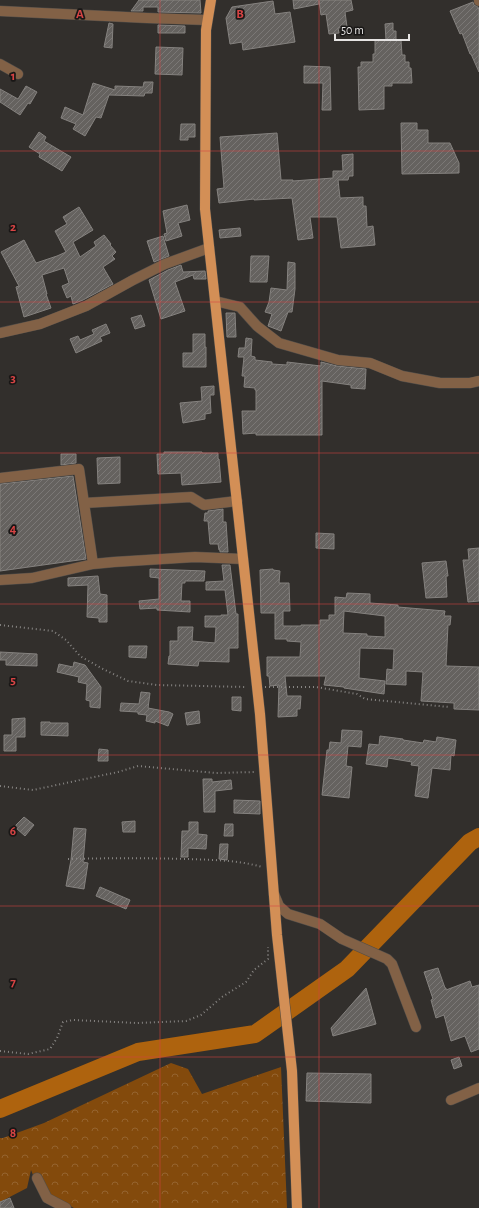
<svg xmlns="http://www.w3.org/2000/svg" width="479" height="1208" font-family="'Alegreya Sans',sans-serif">
<style>
.forest{fill:url(#forest-crowns)}
.lines{fill:none;stroke-linecap:round;stroke-linejoin:round}
.river{stroke:#ae630e;stroke-width:18}
.building{fill:url(#building-hatch);stroke:#85827f;fill-rule:evenodd}
.minor-casing{stroke:#4f4c49;stroke-width:11}
.major-casing{stroke:#4f4c49;stroke-width:11}
.path{stroke:#878583;stroke-width:2;stroke-dasharray:1 3;stroke-linecap:butt}
.minor{stroke:#826146;stroke-width:10}
.major{stroke:#d38f56;stroke-width:10}
.grid{fill:none;stroke:#d84444;stroke-width:1;stroke-opacity:0.55}
.grid-label{font-size:13px;text-anchor:middle;font-weight:bold;fill:#d84444;stroke:#191716;stroke-width:3.5;stroke-linejoin:round;paint-order:stroke}
</style>
<defs>
<pattern id="forest-crowns" width="20" height="18" patternUnits="userSpaceOnUse"><rect width="20" height="18" fill="#834a0c"/><path d="M2 6a3 3 0 1 1 6 0M12 15a3 3 0 1 1 6 0" fill="none" stroke="#95642f"/></pattern>
<pattern id="building-hatch" width="6" height="6" patternUnits="userSpaceOnUse"><rect width="6" height="6" fill="#65625f"/><path d="M-1 1l2-2M0 6l6-6M5 7l2-2" fill="none" stroke="#7b7876"/></pattern>
</defs>
<rect width="100%" height="100%" fill="#322f2c"/>
<path class="forest" d="M171 1063 188 1069 202 1094 281 1067 287 1208H74L39 1190 31 1170 27 1188 0 1202V1138H3L44 1123Z"/>
<g class="lines">
<path class="river" d="M0 1109 138 1052 255 1034 347 969 470 842 479 837"/>
</g>
<path class="building" d="M139 0H200L201 13 158 12V7H143V11H131Z
M293 0H351L353 10 345 12 347 27 338 28 339 33 329 34 326 14 321 15 319 1V4L294 9Z
M273 1 275 14 290 12 295 42 243 50 242 42 230 44 226 18 232 7Z
M473 2 474 5 478 7 479 10V72L471 54H470L462 33 460 34 450 11Z
M109 23 113 24 112 48 104 47Z
M393 23V31H396V40H401L402 55H405V62H409V68H411L412 83H392V86H384V109L359 110 358 67H361V62H373V54H375V40H386L385 24Z
M158 25 185 26V33H158Z
M156 47 183 48 182 75 155 74Z
M304 66 330 67 331 110H322L323 83H304Z
M144 82H153L152 93H145L144 96 109 95 101 118 96 117 85 136 73 129 76 124 61 118 65 107 83 115 93 83 115 90V86L143 87Z
M26 86 37 92 30 104 28 103 20 115 0 102V89L18 99Z
M401 123H417V130H428V143H450L459 163V173L402 174Z
M181 124H195V137H188V140H180Z
M39 132 46 137 44 141 71 157 62 171 39 157 40 154 29 147Z
M277 133 281 180H293V181L333 178V171H343L342 155 353 154V176H349L348 180H338L340 198 363 197V206H366L367 227 373 226 375 245 341 248 337 217H310L313 238 298 240 292 198 254 200V199L219 203 217 189 224 188 220 137Z
M187 205 190 220 178 223 182 236 166 241 164 234 167 233 163 211Z
M79 207 93 230 73 242 80 257 96 246 94 242 104 235 111 244 110 245 116 252 112 256 115 259 103 267 113 284 83 300 73 304 71 296 67 298 62 286 69 283 64 268 42 275 47 294H46L51 308 24 317 16 287 19 286 1 252 24 240 36 263 57 256 66 252 55 231 67 224 63 217Z
M240 228 241 236 220 238 219 230Z
M163 236 169 256 154 262 147 241Z
M251 256H269L267 282H250Z
M288 262 295 263V289L292 312H288L281 331 268 326 272 314 265 312 269 302 271 288 287 290Z
M181 265 183 272 205 271 206 279H194L193 275 175 282 185 311 161 319 149 280 168 270Z
M226 313H235L236 337H227Z
M141 315 145 326 135 329 131 318Z
M106 324 110 333 100 337 102 341 76 353 70 339 78 336 80 340 94 334 92 330Z
M193 334H205V347H206V367H183V353H193Z
M246 338 252 339 251 356 255 357V360L272 362V364L287 365V362L321 366V362L337 366 366 369 365 389 351 388V385L322 381V435H256V433L243 434 242 411H256V390H255V388L244 387 245 376H242L244 357H238L239 348H245Z
M214 386V395H210L211 413 205 414V419L183 423 180 403 202 401 201 387Z
M164 452H202V453H218V459H219L221 482 182 485 181 473 158 474 157 454H164Z
M61 454H76V463L61 465Z
M120 457V483L98 484 97 458Z
M73 476 86 559 0 571V484Z
M223 509V522H226L228 552H220V550H219L218 544H210L208 521H204L205 513H208V511Z
M316 533 334 534V549L316 548Z
M479 548V601L468 602 463 560H469L468 549Z
M446 561 448 576H446L447 597 426 598 422 563Z
M222 565H230L236 614H238V648H229V662L199 661 198 666 168 664 169 656H170V641H178V627H193L192 641 215 643 216 627H205V616H221V615H228L225 590H206V582L224 581Z
M150 569 205 571 204 581H185V583H182L181 601H190V612L157 610V608L140 609 139 601 159 599V578L150 577Z
M273 569V570L280 571 279 583H289L290 611H283V626H301V625H320V620H329V615H335V597L346 598 347 593 370 594V603L398 605V607L445 611 444 616H451L450 625H448L446 666 479 667V710L454 709V703L421 701 423 672 406 671V685L386 684 387 669 393 670 394 649 360 648 359 678 385 681 384 694 344 688V687L324 685 326 676H285L287 696H301L300 709H297V716L278 717 279 685 270 686 269 676H267V657H300L301 642 287 641V639H275V613H261L260 570ZM344 611 385 616V637L367 636V634L343 633Z
M98 576 100 594 107 595V622H99V618L87 617 88 585 68 586V578Z
M129 646H147L146 658 129 657Z
M0 652 37 654V666L6 665V660H0Z
M74 662 85 665 101 687 100 708 90 707V701L86 700 87 684 78 682 79 677 57 672 59 664 73 667Z
M141 692 150 693 148 708 169 712 173 714 168 726 155 721V723L146 721 147 715 138 714V712L120 711 121 703 139 704Z
M232 697H241V711L232 710Z
M199 711 200 723 187 725 185 713Z
M25 718V737H16V751H4V735H12V719Z
M41 722H50V723H68V736L41 735Z
M342 730 362 731 361 747 348 746 346 766 352 767 349 798 322 795 327 750H329L330 742 341 743Z
M380 736 403 739V740L423 743 424 740 436 742 437 737 456 740 454 756 451 755 450 770 432 768 428 798 415 796 419 766 411 765 412 762 388 758 387 767 366 764 369 744 379 745Z
M99 749 108 750V761H98Z
M203 779H212V782L231 780 232 789 215 791V812H204Z
M234 800 260 801V814L234 813Z
M24 817 34 825 25 836 16 828V825Z
M135 821V832H123L122 822Z
M189 822H198V834L207 835 206 849 188 848V857H181L182 831H189Z
M225 824H233V836H224Z
M74 828 86 829 83 862 88 863 84 889 66 886 71 860Z
M220 844H228L227 860 219 859Z
M100 887 130 900 126 909 96 896Z
M438 968 445 988H446V990L470 981 472 987 479 985V1049L471 1052 465 1036 451 1041 444 1015 436 1018 431 1000 433 999 424 972Z
M366 988 376 1024 333 1036 331 1028Z
M459 1057 462 1066 454 1069 451 1060Z
M307 1073 371 1074V1103L306 1101Z
M10 1198 14 1208H0V1202Z"/>
<g class="lines">
<g class="minor-casing">
<path id="minor" d="M479 0V1
M0 11 147 18 207 20
M0 64 18 74
M215 301 240 307 257 326 279 343 338 360 370 363 402 376 440 383H470L479 381
M0 333 40 324 86 306 133 280 165 264 209 248
M0 478 79 469 93 564
M84 503 191 497 204 505 237 501
M0 580 32 578 93 564 114 562 195 557 243 559
M274 894 279 906 288 914 320 924 342 939 387 959 392 964 416 1027
M451 1100 479 1088
M37 1178 47 1198 66 1208"/>
</g>
<g class="major-casing">
<path id="major" d="M211 0 206 30 205 209 260 714 277 935 292 1071 297 1208"/>
</g>
<path class="path" d="M0 625 53 631 66 640 80 656 101 668 128 681 157 685 247 687
M265 687H316L357 694 365 699 449 707
M0 786 33 790 118 772 138 766 216 773 255 772
M68 859C108 858 148 858 188 859 213 860 238 860 262 867
M0 1051 28 1054 50 1049 57 1038 63 1022 73 1020 137 1023 186 1021 201 1015 222 997 246 982 254 970 268 959V947"/>
<use href="#minor" class="minor"/>
<use href="#major" class="major"/>
</g>
<path class="grid" d="M160 0V1208M319 0V1208M0 151H479M0 302H479M0 453H479M0 604H479M0 755H479M0 906H479M0 1057H479"/>
<g class="grid-label">
<text x="80" y="18">A</text>
<text x="240" y="18">B</text>
<text x="13" y="80">1</text>
<text x="13" y="231">2</text>
<text x="13" y="382">3</text>
<text x="13" y="533">4</text>
<text x="13" y="684">5</text>
<text x="13" y="835">6</text>
<text x="13" y="986">7</text>
<text x="13" y="1137">8</text>
</g>
<path d="M335 34v6h74v-6" fill="none" stroke="#e6e4e3" stroke-width="2"/>
<text x="341" y="34" font-size="12" fill="#e6e4e3" stroke="#191716" stroke-width="3" paint-order="stroke">50 m</text>
</svg>
